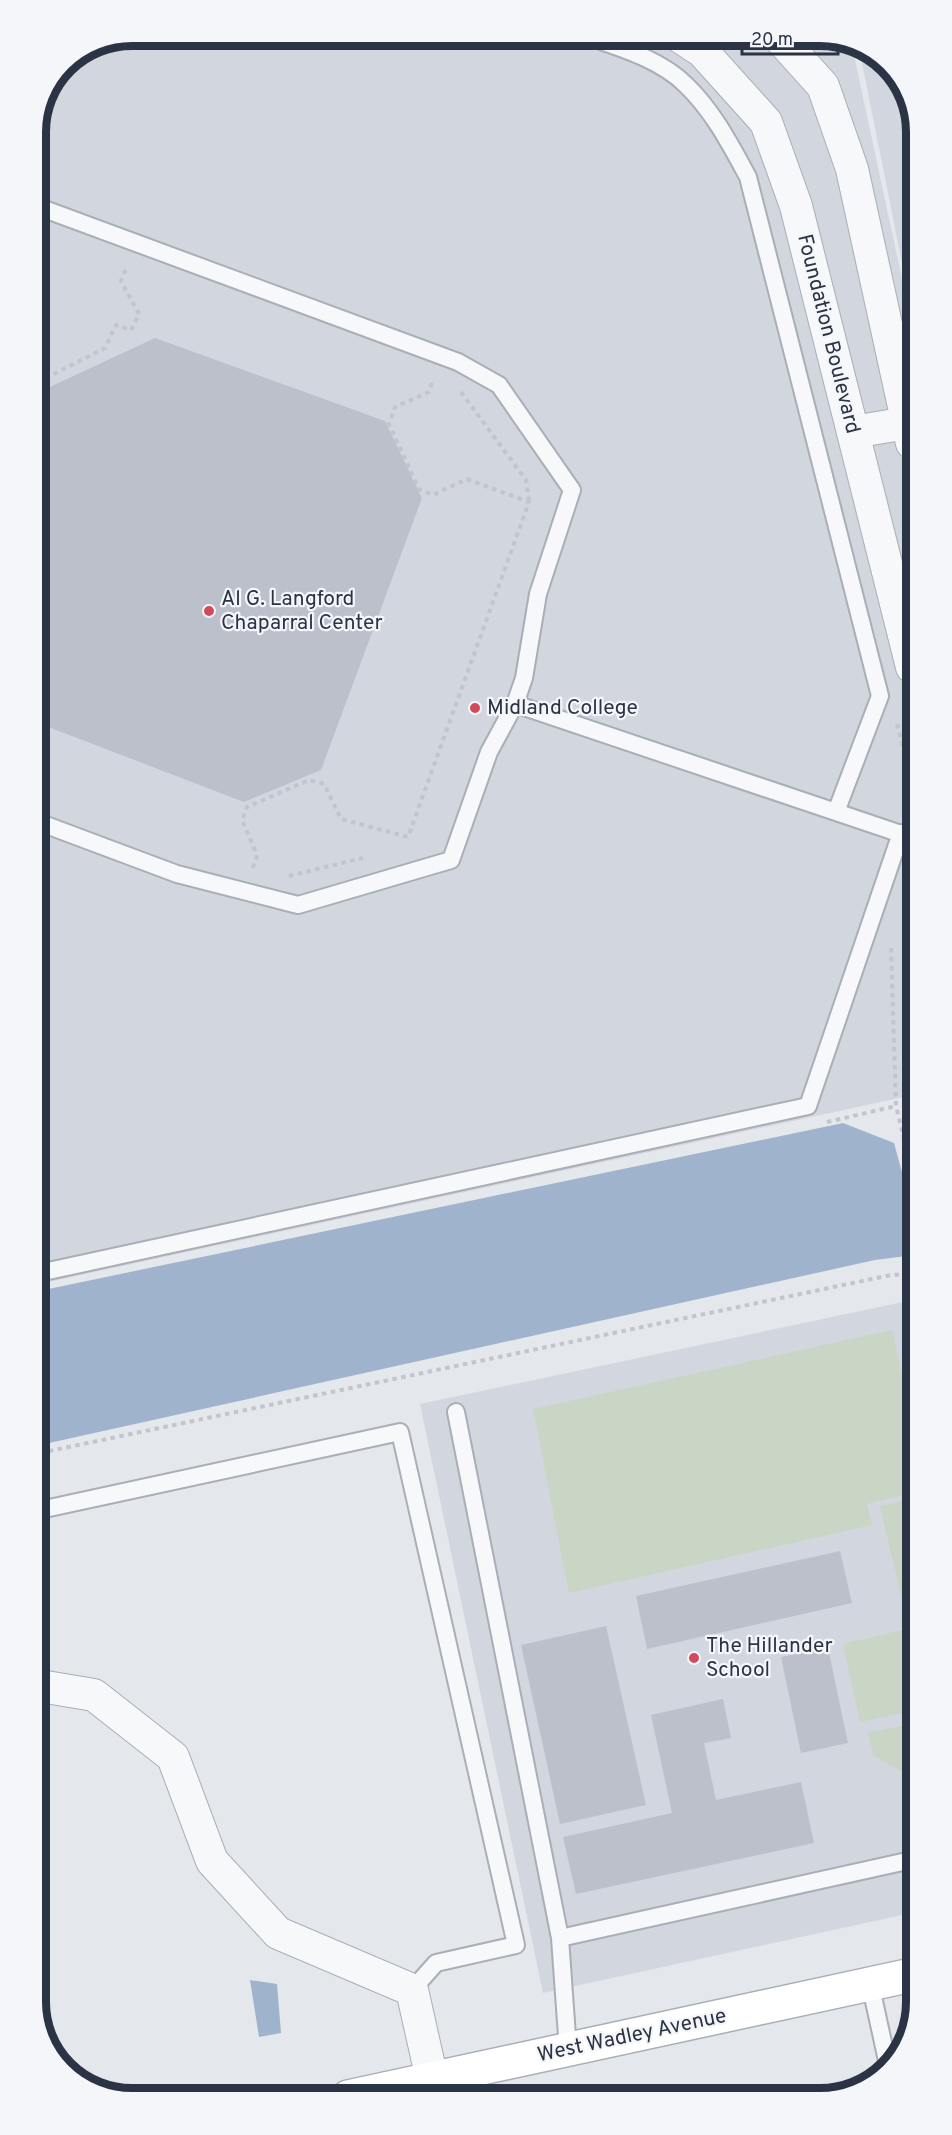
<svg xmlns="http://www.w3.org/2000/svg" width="952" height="2135" font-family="Overpass,sans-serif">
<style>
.built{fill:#d2d6de}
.green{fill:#c9d6c5}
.water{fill:#9fb4cc}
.building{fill:#bbc0ca}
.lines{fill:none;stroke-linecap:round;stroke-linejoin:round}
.service-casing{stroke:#a9aeb7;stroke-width:20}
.minor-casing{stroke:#a9aeb7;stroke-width:34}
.secondary-casing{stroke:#a9aeb7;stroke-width:36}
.path{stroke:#c2c5cb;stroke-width:4;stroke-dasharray:4.5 4.5;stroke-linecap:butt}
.service{stroke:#f7f8fa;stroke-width:16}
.minor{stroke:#f7f8fa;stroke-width:32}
.secondary{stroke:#fff;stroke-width:33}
.poi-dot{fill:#d1495b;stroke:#f4f6f9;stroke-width:2}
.labels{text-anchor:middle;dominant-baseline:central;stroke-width:4.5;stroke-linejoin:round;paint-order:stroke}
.street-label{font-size:21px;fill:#2b3445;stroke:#f4f6f9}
.poi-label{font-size:21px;fill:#2b3445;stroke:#f4f6f9;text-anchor:start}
.rim{fill:none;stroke:#2b3445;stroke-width:8}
</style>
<rect width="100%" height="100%" fill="#e4e7ec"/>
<path class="built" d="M132 36H826L852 46 911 321 913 1095 39 1284 36 126 64 64Z
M859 48 878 56 911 101V308Z
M908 1301 914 1326 916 1912 543 1993 420 1404Z"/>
<path class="green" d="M892 1330 914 1432 915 1492 867 1504 872 1525 569 1593 533 1409Z
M915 1499V1603L903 1605 880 1506Z
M915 1627V1710L860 1722 843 1644Z
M915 1723V1812L908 1775 873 1755 868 1733Z"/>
<path class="water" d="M843 1123 894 1143 908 1194 914 1255 875 1260 40 1445 39 1291Z
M250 1980 277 1984 281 2033 259 2037Z"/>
<path class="building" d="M155 338 385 421 422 498 321 770 244 802 38 723 37 393Z
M840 1551 852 1603 647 1649 636 1596Z
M606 1626 646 1805 560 1824 521 1645Z
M828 1648 848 1743 801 1753 781 1657Z
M723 1699 731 1738 704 1743 716 1800 801 1782 814 1843 576 1894 563 1837 672 1813 651 1715Z"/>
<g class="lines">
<g class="service-casing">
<path id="service" d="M586 36C620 48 660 59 686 85 713 111 730 144 748 177L880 696 836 812
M36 206 458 362 499 385 572 490 538 594 524 678 515 704 489 752 451 860 298 905 177 874 38 822
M515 704 913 838
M39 1273 808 1106 901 833
M456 1412 560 1938 568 2050
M40 1510 400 1432 516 1945 436 1963 412 1990
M560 1938 916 1859
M870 1983 888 2065"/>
</g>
<g class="minor-casing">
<path id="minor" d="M679 36 702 51 766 122 796 206 912 667
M778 36 823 86 852 169 912 443
M853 432 907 423
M40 1686 94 1695 173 1757 212 1861 278 1933 412 1990 432 2079"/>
</g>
<g class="secondary-casing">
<path id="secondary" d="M348 2097 916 1974"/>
</g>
<path class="path" d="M37 375 46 378 105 348 116 325 131 330 139 314 121 281 127 266
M461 392 526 480 529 502
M897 724 913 786
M253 868 257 855 242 820 247 807 309 780 324 784 341 819 408 837 529 502 467 479 433 495 419 489 389 424 395 407 429 392 433 379
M289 876 363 858
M891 948 896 1106 914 1180
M827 1122 896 1106
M40 1453 891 1275 914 1274"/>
<use href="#service" class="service"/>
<use href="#minor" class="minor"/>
<use href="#secondary" class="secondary"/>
</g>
<g class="poi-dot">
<circle cx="209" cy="611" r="6"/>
<circle cx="475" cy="708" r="6"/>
<circle cx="694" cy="1658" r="6"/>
</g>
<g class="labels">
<g class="street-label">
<text transform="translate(828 334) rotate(76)">Foundation Boulevard</text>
<text transform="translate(632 2036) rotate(-12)">West Wadley Avenue</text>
</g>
<g class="poi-label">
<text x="221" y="599">Al G. Langford<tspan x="221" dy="24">Chaparral Center</tspan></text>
<text x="487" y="708">Midland College</text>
<text x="706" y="1646">The Hillander<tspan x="706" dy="24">School</tspan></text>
</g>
</g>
<path d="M0 0H952V2135H0ZM132 46H820A86 86 0 0 1 906 132V2002A86 86 0 0 1 820 2088H132A86 86 0 0 1 46 2002V132A86 86 0 0 1 132 46Z" fill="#f4f6f9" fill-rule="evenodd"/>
<path class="rim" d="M132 46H820A86 86 0 0 1 906 132V2002A86 86 0 0 1 820 2088H132A86 86 0 0 1 46 2002V132A86 86 0 0 1 132 46Z"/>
<path d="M742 45v9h96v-9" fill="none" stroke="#2b3445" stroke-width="3"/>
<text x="751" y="45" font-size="18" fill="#2b3445" stroke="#f4f6f9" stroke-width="4.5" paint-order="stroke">20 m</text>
</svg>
